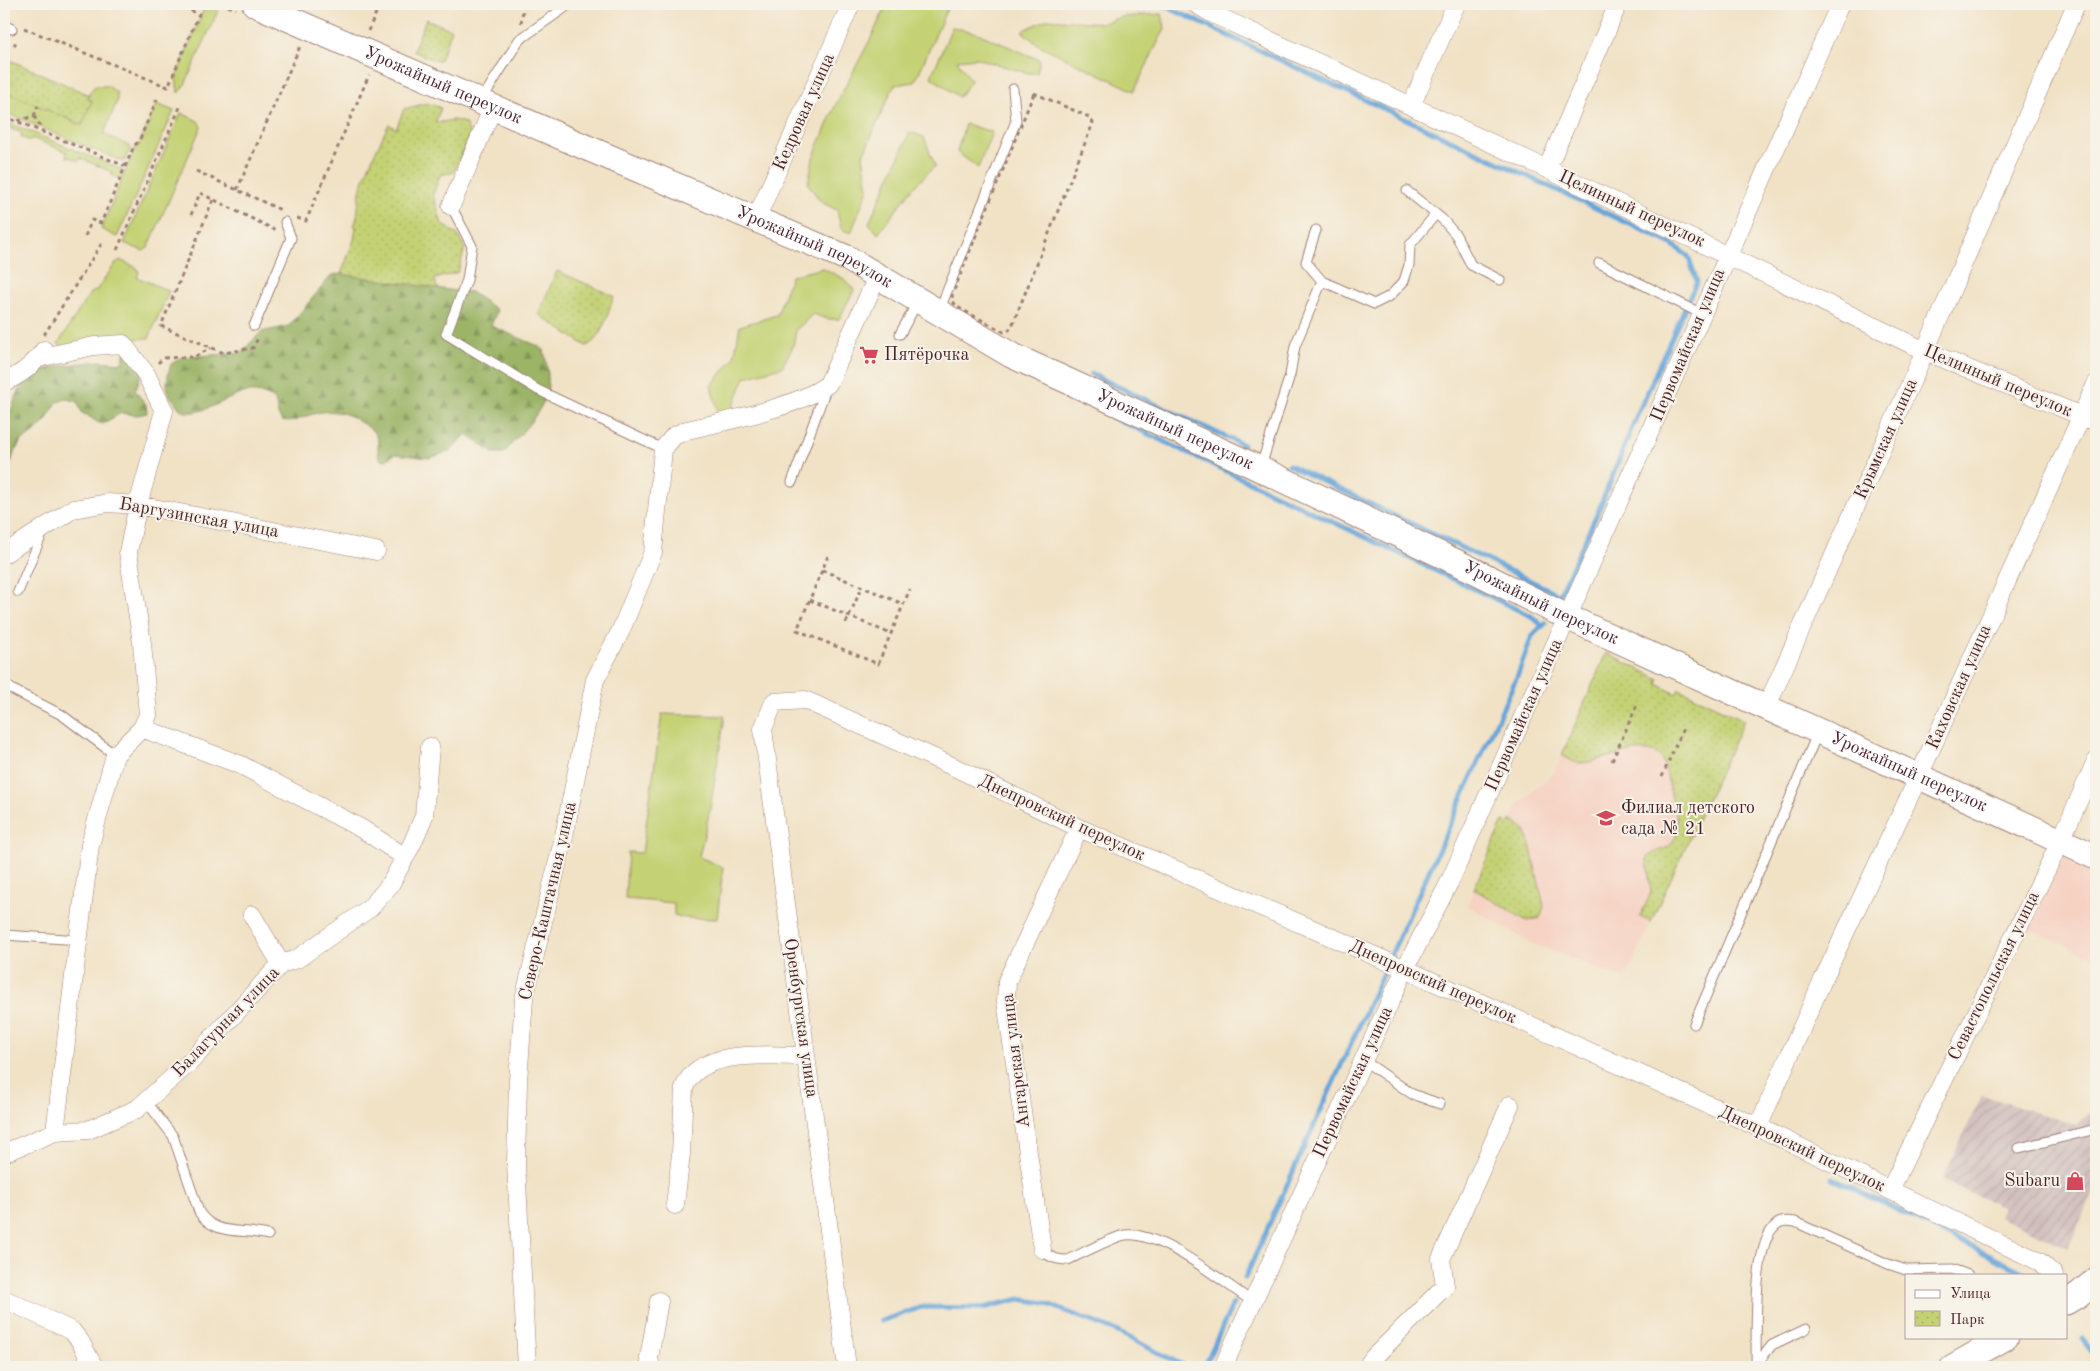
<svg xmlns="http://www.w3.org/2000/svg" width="2100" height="1371" font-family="'Old Standard TT',serif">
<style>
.built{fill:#f6d2c3}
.industrial{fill:url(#industrial-furrows)}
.green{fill:#c4d274;stroke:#877850}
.forest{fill:url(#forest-firs);stroke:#726a48}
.park{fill:url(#park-dots);stroke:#877850}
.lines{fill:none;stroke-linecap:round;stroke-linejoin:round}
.stream{stroke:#67a6da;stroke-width:5}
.lane-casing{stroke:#9e8078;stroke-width:11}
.street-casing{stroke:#9e8078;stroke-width:19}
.secondary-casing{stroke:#9e8078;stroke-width:27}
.path{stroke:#9e8078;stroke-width:3;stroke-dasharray:4 4;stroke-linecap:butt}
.lane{stroke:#fff;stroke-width:9}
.street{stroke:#fff;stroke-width:18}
.secondary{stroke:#fff;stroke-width:25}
.labels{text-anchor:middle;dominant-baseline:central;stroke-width:4;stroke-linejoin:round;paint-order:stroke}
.street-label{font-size:18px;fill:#4a1f2b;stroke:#f7f3e8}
.poi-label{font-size:18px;fill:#4a1f2b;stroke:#f7f3e8;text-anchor:start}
</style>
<defs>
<pattern id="industrial-furrows" width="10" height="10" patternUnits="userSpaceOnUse" patternTransform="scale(1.25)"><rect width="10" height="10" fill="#d1bfbd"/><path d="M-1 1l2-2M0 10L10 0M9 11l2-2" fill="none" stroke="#b5a4a3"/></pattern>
<pattern id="forest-firs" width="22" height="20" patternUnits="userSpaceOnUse" patternTransform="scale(1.25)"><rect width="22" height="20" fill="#9bb466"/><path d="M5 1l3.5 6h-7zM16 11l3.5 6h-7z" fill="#809254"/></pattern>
<pattern id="park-dots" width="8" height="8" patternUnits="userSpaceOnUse" patternTransform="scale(1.25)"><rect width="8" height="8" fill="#c4d274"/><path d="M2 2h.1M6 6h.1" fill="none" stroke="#aab465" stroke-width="1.8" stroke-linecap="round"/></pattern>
</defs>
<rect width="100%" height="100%" fill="#f7f3e8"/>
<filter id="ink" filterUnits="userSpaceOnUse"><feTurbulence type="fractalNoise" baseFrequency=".02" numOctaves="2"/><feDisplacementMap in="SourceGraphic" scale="10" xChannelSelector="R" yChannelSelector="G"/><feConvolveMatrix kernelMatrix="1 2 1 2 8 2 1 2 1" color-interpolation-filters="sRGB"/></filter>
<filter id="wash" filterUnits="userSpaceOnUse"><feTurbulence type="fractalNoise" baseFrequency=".0096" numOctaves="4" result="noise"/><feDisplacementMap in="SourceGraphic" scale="20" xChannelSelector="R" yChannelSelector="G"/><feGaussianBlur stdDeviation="1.12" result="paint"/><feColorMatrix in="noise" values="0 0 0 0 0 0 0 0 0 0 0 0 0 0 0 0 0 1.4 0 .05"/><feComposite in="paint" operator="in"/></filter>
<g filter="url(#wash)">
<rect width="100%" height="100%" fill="#f1e2c6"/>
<path class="built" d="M1606 653 1659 679 1657 684 1676 694 1679 689 1744 720 1625 979 1528 942 1467 905 1503 821 1510 824 1518 805 1555 771Z
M2064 855 2096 870V959L2026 927Z"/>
<path class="industrial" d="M1982 1095 2076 1125 2096 1107V1187L2068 1248 1999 1216 2003 1208 1942 1180Z"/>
<path class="green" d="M199 4H221L183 89 178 93 176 77 204 9 199 6Z
M887 4H949L915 82 894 85 863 155 868 189 851 233 841 229 837 210 821 202 808 184 813 158 836 104 870 40Z
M1162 14 1165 28 1134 91 1037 44 1022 31 1048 19 1102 23 1122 17Z
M952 27 977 33 1040 60 1037 73H1027L976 58 957 60 971 81 959 97 931 77Z
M96 86H108L117 93V101L104 134 131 147 124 162 4 112V91L82 125 92 100 87 99 92 89Z
M157 104 174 111 117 237 101 229 135 148 140 143Z
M181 113 198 121 201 127 148 248 143 251 124 243Z
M4 121 123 170 120 179 111 175 112 172 80 158 79 161 66 156 67 152 32 138 30 141 21 137 22 133 4 126Z
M965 124 992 132 978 168 957 152Z
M910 132 924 137 935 166 913 188 878 234 869 223Z
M120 260 137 268 139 272 137 277 169 291 149 338 91 342 65 347 58 344 90 293 96 291 115 264Z
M823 268 844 279 854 290 839 319H827L813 314 796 330 793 346 782 367 745 377 731 411 718 412 711 386 734 358 740 326 777 315 791 276Z
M662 714 725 716 710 809 699 857 723 867 717 919 686 918 674 915V903L625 899 628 852 642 853Z"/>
<path class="forest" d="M341 274 456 291 471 292 497 310 491 326 536 345 544 350C546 362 549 373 548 385 546 411 519 434 504 453H493L466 434 451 451 429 458 395 454 386 460H381C375 450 381 443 375 434 372 429 365 425 360 422 343 409 324 409 304 417 296 420 292 423 282 421L278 415 275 399C267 395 258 391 249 392 232 393 195 422 180 409 178 407 176 403 173 400 164 390 167 377 171 364L182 357 241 353 261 332 289 326 332 275Z
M125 351 144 368 135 391 146 404 147 413 137 415 121 413 102 424C94 422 90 415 82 413L77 401 67 399 57 402 45 422 35 432 21 441 14 453 10 466 4 464V426L24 379 34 372 61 366 99 361 122 363Z"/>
<path class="park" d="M426 19 452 30 439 62 413 51Z
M4 53 11 56 10 60 89 95 88 99 92 101 82 125 4 91Z
M427 103 441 108 435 123 454 120 465 123 470 134 454 172 440 175 433 194 442 224 458 235 465 248 458 272 435 279 437 288 341 274 354 240 356 227 354 226C360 213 357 198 362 185 369 164 379 144 389 124L396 129 404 109Z
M557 271 614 296C608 312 603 339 586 346L538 314Z
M1606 653 1659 679 1657 684 1676 694 1679 689 1744 720 1651 922 1640 917 1651 892 1647 859C1654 848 1668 852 1674 840 1682 827 1674 808 1671 795 1668 783 1667 768 1661 758 1649 739 1598 763 1580 763 1574 763 1567 758 1562 755Z
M1511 820 1524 829 1529 840 1544 906 1540 918 1527 921 1474 889 1503 821 1509 824Z"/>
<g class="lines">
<path class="stream" d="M1167 7 1670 243 1688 256 1697 281 1637 415 1598 512 1559 596
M1091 374 1243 445
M1108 415 1531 616 1543 626
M1289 465 1560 595
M1832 1178 2027 1274
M1245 1278 1519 672 1532 636 1545 623
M881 1321 922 1307 983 1308 1019 1299 1045 1303 1116 1331 1186 1367
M2082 1339 2096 1357
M1204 1367 1233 1304"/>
</g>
</g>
<g filter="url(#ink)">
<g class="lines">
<g class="lane-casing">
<path id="lane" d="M4 25 12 29
M481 101 519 40 570 4
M1407 191 1442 219 1456 235 1471 265 1500 280
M451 206 472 246 467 280 446 334 538 390 663 449
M1316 230 1306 262 1322 281 1374 304 1390 296 1404 281 1409 265 1410 245 1436 214
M1599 263 1702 314
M939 311 1016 121 1013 89
M254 326 291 238 285 222
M900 334 918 301
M1260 469 1290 375 1295 346 1322 281
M792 482 827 386
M18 592 43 532
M4 683 13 690 62 715 115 755
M4 935 80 940
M1694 1024 1818 732
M1363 1060 1412 1094 1440 1104
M146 1101 173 1136 199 1212C215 1237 243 1228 268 1235
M2019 1148 2096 1129
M1042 1249C1049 1258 1057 1260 1068 1260 1081 1254 1113 1237 1125 1235 1160 1230 1224 1283 1253 1302
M1756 1365C1757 1335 1752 1244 1776 1225 1781 1220 1789 1221 1795 1222L1888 1264 1906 1270 1952 1269 1968 1275
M1755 1366 1772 1345 1806 1329"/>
</g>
<g class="street-casing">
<path id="street" d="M1196 4 1213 14 1547 169 1925 351 2096 422
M1411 106 1456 4
M1547 169 1618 4
M451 206 493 107
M756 219 851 4
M38 358 94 346 123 344 146 374 164 411 138 505 128 552 142 643 148 715 142 728 115 755 90 845 55 1132
M4 382C19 376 35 364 44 350
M4 554 73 509 108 503 138 505 376 551
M1766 708 1925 351 2076 4
M142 728 241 765 362 829 405 857
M252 915 281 964
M1758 1127 1821 984 1918 778 2096 384
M4 1153 55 1132 88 1130 137 1109 189 1063 281 964 297 959 370 908 390 885 412 844 424 816 430 747
M1890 1190 2061 840 2096 761
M675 1205 681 1154 684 1088C699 1047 771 1056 806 1056
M1042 1249 1006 1001 1007 981 1079 828
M4 1299 72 1331 80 1341 94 1367
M527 1367 516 1164 518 1081 524 999 563 841 595 680 621 630 653 552 663 449 674 436 687 430C725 421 799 407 828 384L873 286 879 277
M651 1367 649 1358 659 1301
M847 1367 763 729 774 702 805 700 954 767 1079 828 1405 969 1758 1127 2040 1262 2054 1275
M1223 1367 1405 969 1450 881 1840 4
M1367 1367 1373 1358 1445 1286 1441 1259 1510 1105"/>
</g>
<g class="secondary-casing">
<g id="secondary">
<path id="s1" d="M255 4 578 144 847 258 1011 355 1237 458 1475 571 1567 617 2096 857"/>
<path d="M2066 1302 2078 1295 2096 1280"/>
<path d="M1953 1367 2006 1337"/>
</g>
</g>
<path class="path" d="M228 6 236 9
M192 11 195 4
M521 23 524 4
M24 28 168 87 199 14 175 4
M368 31 380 4
M14 46 17 39
M1034 93 1089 117 1093 123 1012 326 1009 330 1004 332 957 307 954 303 952 295Z
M4 116 125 166
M34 116 43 131
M34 116 38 106
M18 121 34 116
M196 171 283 211
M237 190 301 44
M213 200 161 326 224 353 253 348 258 338 257 336
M191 215 200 193 275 230
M297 218 306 221 369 75
M85 236 92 220 101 223 134 146 139 141 157 99
M117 250 181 105
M44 335 102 243
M158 363 163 358 194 357 211 348
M828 556 797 630 878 664 910 589
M822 570 903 604
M810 600 891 634
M846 623 862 587
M1612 761 1637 705
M1662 777 1684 726"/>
<use href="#lane" class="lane"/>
<use href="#street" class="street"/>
<use href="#secondary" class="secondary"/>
</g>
</g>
<defs>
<g id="supermarket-bare" transform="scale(1.5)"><path d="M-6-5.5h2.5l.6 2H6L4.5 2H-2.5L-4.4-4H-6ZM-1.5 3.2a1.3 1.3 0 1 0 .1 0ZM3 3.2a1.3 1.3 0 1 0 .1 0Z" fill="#d1495b" stroke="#f7f3e8" stroke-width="2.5" paint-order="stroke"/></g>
<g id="school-bare" transform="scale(1.5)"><path d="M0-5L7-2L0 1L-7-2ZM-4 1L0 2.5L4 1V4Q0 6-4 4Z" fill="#d1495b" stroke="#f7f3e8" stroke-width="2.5" paint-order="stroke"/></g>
<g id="shop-bare" transform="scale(1.5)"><path d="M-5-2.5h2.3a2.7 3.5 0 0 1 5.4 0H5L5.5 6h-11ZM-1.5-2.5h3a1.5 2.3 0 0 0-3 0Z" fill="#d1495b" stroke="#f7f3e8" stroke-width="2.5" paint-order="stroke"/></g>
</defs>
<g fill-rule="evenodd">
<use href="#supermarket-bare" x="869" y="355"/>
<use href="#school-bare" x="1606" y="818"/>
<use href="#shop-bare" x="2075" y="1181"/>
</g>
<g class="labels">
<g class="street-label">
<text stroke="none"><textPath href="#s1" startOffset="205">Урожайный переулок</textPath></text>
<text transform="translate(804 112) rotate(-66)">Кедровая улица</text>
<text transform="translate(1632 209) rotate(25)">Целинный переулок</text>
<text stroke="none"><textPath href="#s1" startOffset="610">Урожайный переулок</textPath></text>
<text transform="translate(1688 345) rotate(-67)">Первомайская улица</text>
<text transform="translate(1998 381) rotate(23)">Целинный переулок</text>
<text stroke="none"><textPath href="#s1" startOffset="1015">Урожайный переулок</textPath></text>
<text transform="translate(1886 439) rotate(-66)">Крымская улица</text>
<text transform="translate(199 518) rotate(10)">Баргузинская улица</text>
<text stroke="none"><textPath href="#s1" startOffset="1420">Урожайный переулок</textPath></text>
<text transform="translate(1959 687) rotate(-66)">Каховская улица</text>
<text transform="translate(1524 715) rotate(-66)">Первомайская улица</text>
<text stroke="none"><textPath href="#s1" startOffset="1825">Урожайный переулок</textPath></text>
<text transform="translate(1062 818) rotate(25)">Днепровский переулок</text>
<text transform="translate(548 901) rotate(-77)">Северо-Каштачная улица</text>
<text transform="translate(1994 976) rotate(-64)">Севастопольская улица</text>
<text transform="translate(1433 982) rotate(24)">Днепровский переулок</text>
<text transform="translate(801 1018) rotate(82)">Оренбургская улица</text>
<text transform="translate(226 1022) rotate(-46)">Балагурная улица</text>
<text transform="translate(1016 1061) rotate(-97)">Ангарская улица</text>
<text transform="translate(1353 1082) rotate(-65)">Первомайская улица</text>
<text transform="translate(1802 1149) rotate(25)">Днепровский переулок</text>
</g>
<g class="poi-label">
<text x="884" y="355">Пятёрочка</text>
<text x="1621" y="808">Филиал детского<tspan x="1621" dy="21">сада № 21</tspan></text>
<text x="2060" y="1181" text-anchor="end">Subaru</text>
</g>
</g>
<rect width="2100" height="1371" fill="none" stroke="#f7f3e8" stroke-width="20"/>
<rect x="1905" y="1274" width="162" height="65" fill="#f7f3e8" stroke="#b29e9c"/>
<rect x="1915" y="1290" width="25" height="8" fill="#ffffff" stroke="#b29e9c"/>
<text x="1950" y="1298" font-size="15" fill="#4a1f2b">Улица</text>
<rect x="1915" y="1311" width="25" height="15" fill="url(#park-dots)" stroke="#b29e9c"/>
<text x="1950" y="1324" font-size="15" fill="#4a1f2b">Парк</text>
</svg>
